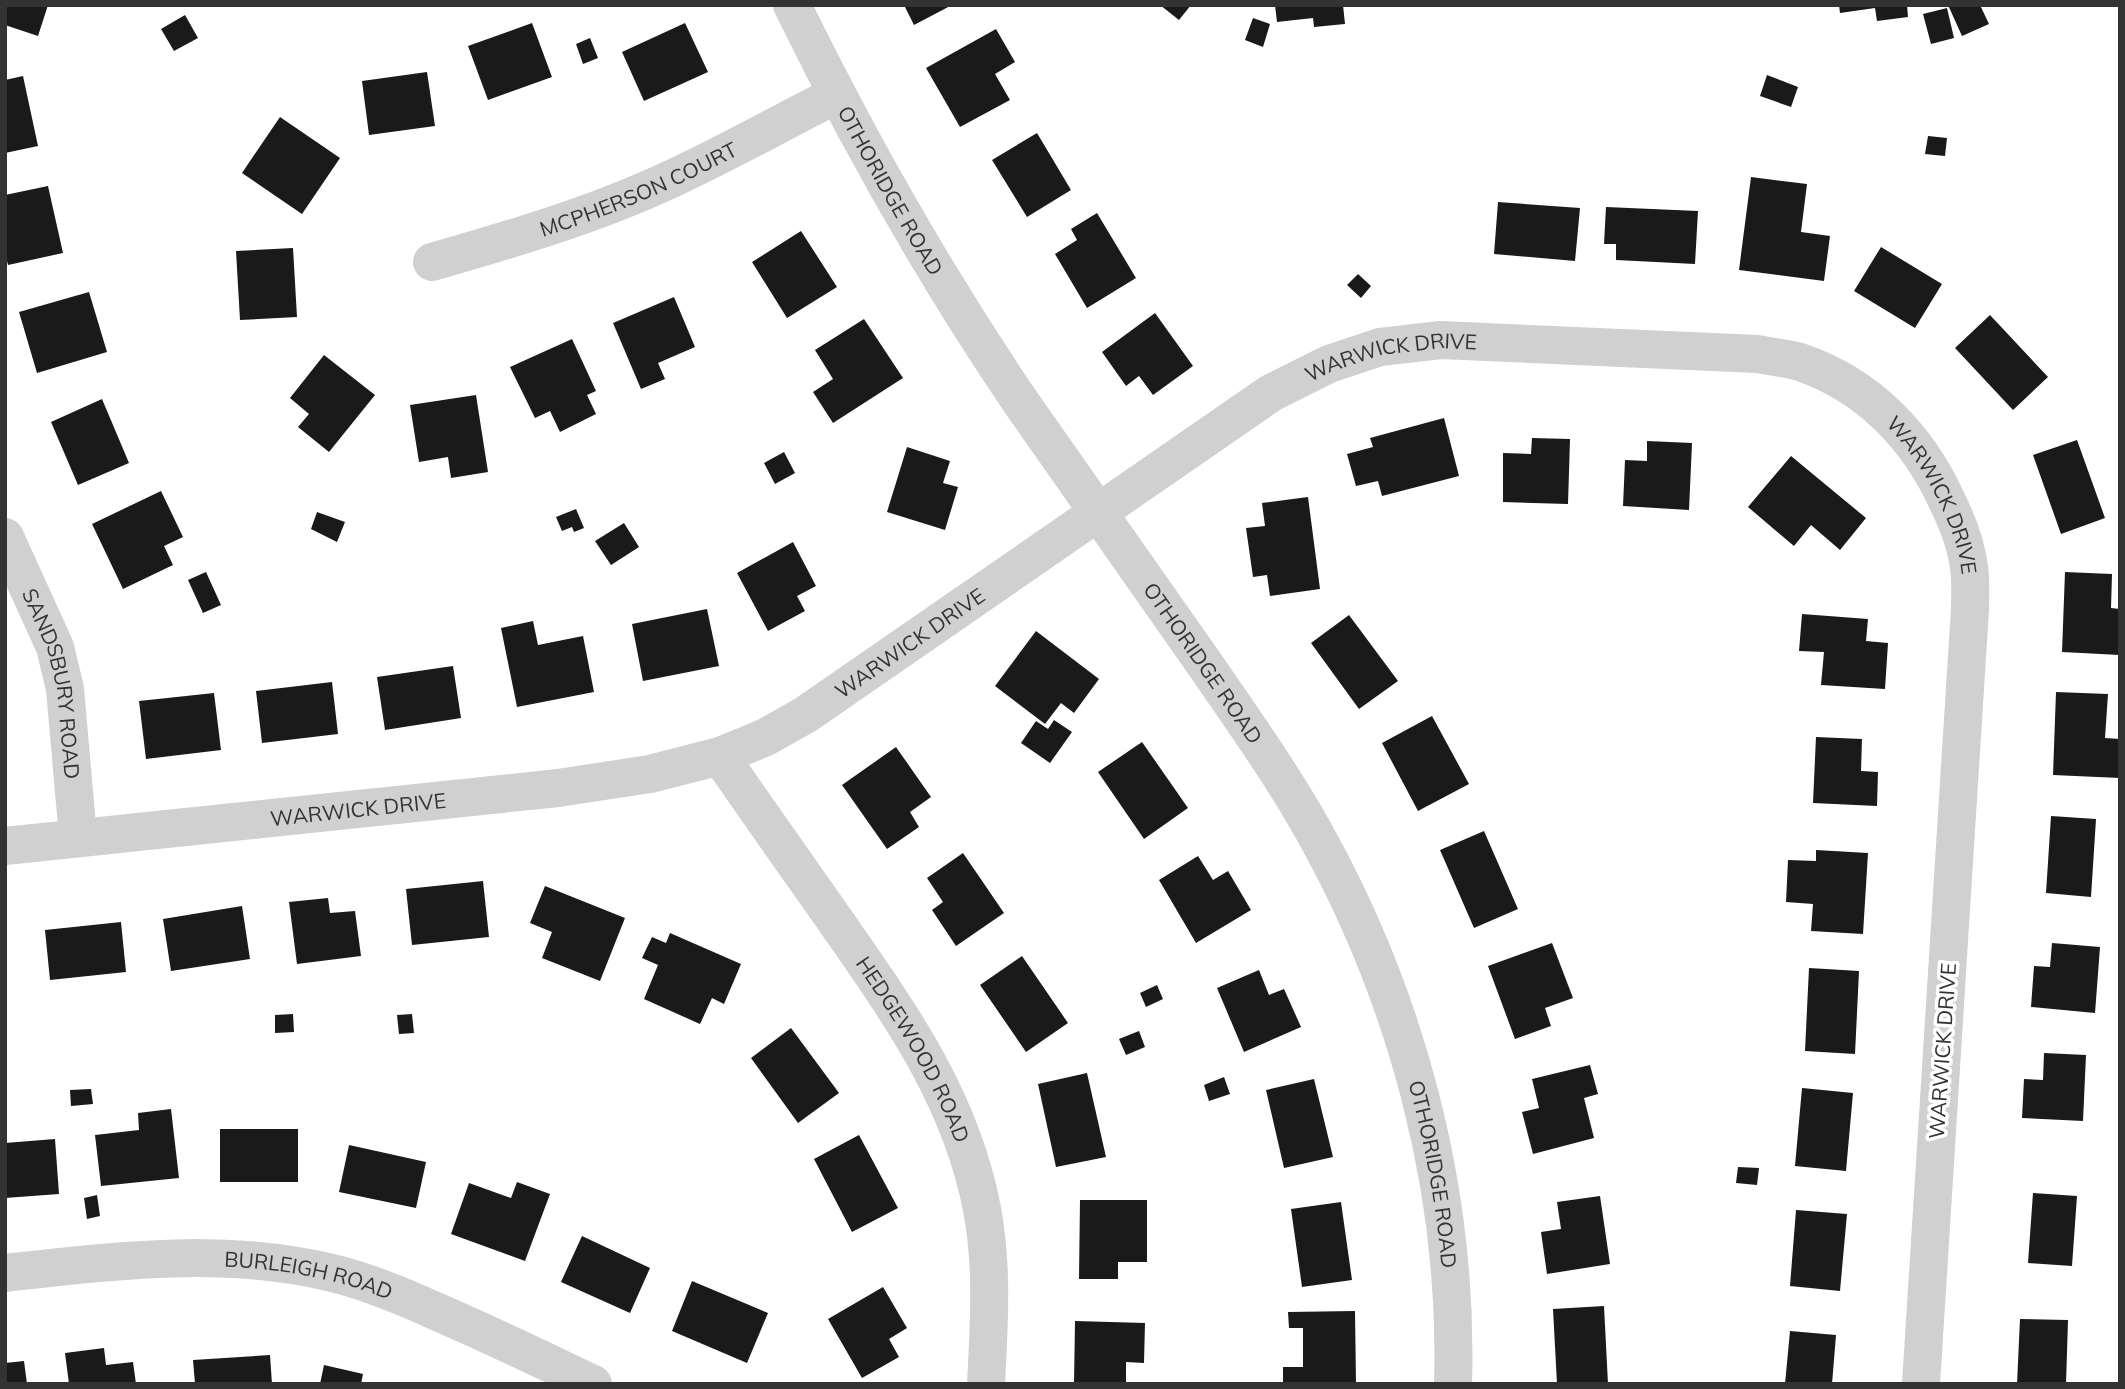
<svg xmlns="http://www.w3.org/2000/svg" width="2125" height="1389" font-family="Mulish,sans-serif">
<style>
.building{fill:#1a1a1a}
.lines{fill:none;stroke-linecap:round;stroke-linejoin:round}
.minor{stroke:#d0d0d0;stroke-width:38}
.labels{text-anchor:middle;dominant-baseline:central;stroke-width:7;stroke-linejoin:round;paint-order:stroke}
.street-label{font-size:21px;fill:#333;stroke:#fff}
</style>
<rect width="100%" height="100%" fill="#fff"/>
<path class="building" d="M5 5H48L38 36 5 25Z
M904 5H952L914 25Z
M1160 5H1191L1179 20Z
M1275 5H1343L1345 24 1314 27 1313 18 1277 22Z
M1839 5H1907L1908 17 1877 21 1875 8 1840 13Z
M1948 5H1980L1989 24 1962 36Z
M1947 8 1954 38 1931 44 1923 14Z
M185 15 198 38 174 51 161 29Z
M1253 18 1270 24 1263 47 1245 40Z
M532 23 552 77 488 100 468 46Z
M685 23 708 72 644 101 622 52Z
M996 29 1015 62 995 74 1010 100 960 127 926 68Z
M590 38 598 58 583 64 576 44Z
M427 72 435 126 369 135 362 81Z
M1767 75 1798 87 1791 107 1760 96Z
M23 76 38 146 5 153V80Z
M280 117 340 158 302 214 242 173Z
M1037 133 1071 190 1027 217 992 160Z
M1928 136 1947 138 1945 156 1925 154Z
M1751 177 1807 184 1801 232 1830 236 1824 281 1739 270Z
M48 186 63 253 8 265 5 253V195Z
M1498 202 1580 208 1575 261 1494 254Z
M1606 207 1698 211 1695 264 1616 260V244H1604Z
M1097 213 1136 278 1087 308 1055 254 1077 240 1071 229Z
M801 231 837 287 787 318 752 262Z
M1881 247 1942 284 1915 328 1854 291Z
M293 248 297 317 240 320 236 251Z
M1358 274 1371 286 1361 298 1347 285Z
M89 292 107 352 37 373 19 312Z
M674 297 695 347 658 363 665 379 641 389 613 323Z
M1155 313 1193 366 1153 395 1139 376 1126 386 1102 352Z
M1990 315 2048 377 2013 410 1955 348Z
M864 319 903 378 833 423 813 392 833 379 815 350Z
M572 339 596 391 587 395 596 414 560 432 550 411 535 418 510 367Z
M324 355 375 395 329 452 298 427 309 414 290 398Z
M476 395 488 472 451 478 448 457 419 462 410 405Z
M102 399 129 463 78 485 51 422Z
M1444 418 1459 476 1382 496 1378 481 1356 486 1347 454 1373 447 1370 438Z
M1532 438 1570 439 1568 504 1503 502V453L1531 454Z
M2077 440 2105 518 2061 534 2033 455Z
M1647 441 1692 443 1689 510 1623 506 1625 460 1647 461Z
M907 447 950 461 943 483 958 487 945 530 887 512Z
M784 452 795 473 775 484 764 463Z
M1791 456 1866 518 1840 550 1811 525 1794 546 1748 507Z
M161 491 183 537 164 546 173 565 123 589 92 524Z
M1308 497 1320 589 1270 596 1267 575 1253 577 1246 528 1265 526 1262 503Z
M576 509 584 528 574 532 572 527 562 531 556 517Z
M317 512 345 522 337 542 311 529Z
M624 523 639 547 611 565 595 541Z
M793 542 816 586 797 596 805 611 768 631 737 573Z
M206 572 221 605 203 613 188 580Z
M2065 572 2112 574 2111 608 2120 609V655L2062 652Z
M707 609 719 666 643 681 632 624Z
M1802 614 1868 619 1866 641 1888 643 1885 689 1821 685 1824 652 1799 651Z
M1349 615 1398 681 1359 709 1311 643Z
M533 621 538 645 583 636 594 692 517 707 501 628Z
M1036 631 1099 679 1074 713 1061 703 1045 724 995 686Z
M453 666 461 718 385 730 377 677Z
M332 682 338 734 262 743 256 691Z
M2056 692 2108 694 2105 738 2120 739V778L2053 775Z
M214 693 221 750 146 759 139 701Z
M1432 716 1469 784 1418 811 1382 743Z
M1054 720 1072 732 1050 763 1021 743 1036 721 1048 729Z
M1816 737 1862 739 1861 771 1878 772 1877 806 1813 803Z
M1142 742 1188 808 1144 839 1098 772Z
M896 747 931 797 910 812 919 827 887 849 842 785Z
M2051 816 2096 819 2091 897 2046 893Z
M1484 831 1518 909 1474 928 1440 850Z
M1816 850 1868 853 1863 934 1811 931 1813 904 1786 902 1788 860 1816 861Z
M963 853 1004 913 956 946 932 910 943 902 927 878Z
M1198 856 1213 880 1228 871 1251 910 1196 943 1159 880Z
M483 881 489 937 412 945 406 889Z
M545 886 625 918 600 981 542 958 552 932 530 923Z
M328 898 330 913 355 911 361 956 297 964 289 902Z
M242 906 250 959 171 971 163 919Z
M121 922 126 972 50 980 45 930Z
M670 933 741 964 724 1004 712 998 700 1024 644 999 658 965 642 958 652 937 666 943Z
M1552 943 1573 998 1545 1008 1551 1026 1515 1039 1488 966Z
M2052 943 2100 947 2095 1013 2031 1007 2034 966 2050 967Z
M1022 956 1068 1023 1026 1052 980 985Z
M1809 968 1859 971 1855 1054 1805 1051Z
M1259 970 1269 995 1284 989 1301 1027 1244 1052 1217 988Z
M1157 985 1163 999 1146 1007 1140 993Z
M293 1014 294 1032 275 1033V1015Z
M412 1014 414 1033 399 1034 397 1015Z
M791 1028 839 1093 798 1123 751 1058Z
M1139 1031 1145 1047 1126 1055 1119 1039Z
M2044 1053 2086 1055 2083 1121 2022 1118 2024 1079 2043 1080Z
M1590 1065 1598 1094 1584 1098 1594 1138 1533 1154 1522 1112 1539 1108 1532 1079Z
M1087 1073 1106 1157 1056 1167 1038 1084Z
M1224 1077 1230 1094 1209 1101 1204 1085Z
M1314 1079 1333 1157 1284 1168 1266 1090Z
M1802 1088 1853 1093 1846 1171 1795 1166Z
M91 1089 93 1104 71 1106 70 1090Z
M171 1109 179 1178 101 1186 95 1135 139 1130 138 1113Z
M220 1129H298V1182H220Z
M859 1135 898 1208 852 1232 814 1159Z
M55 1139 59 1194 5 1198V1143Z
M349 1145 426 1162 416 1208 339 1192Z
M1738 1167 1759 1168 1757 1185 1736 1183Z
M517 1182 550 1194 525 1261 451 1234 469 1183 511 1198Z
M2033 1193 2077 1196 2072 1266 2028 1263Z
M97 1195 100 1216 87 1219 84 1198Z
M1600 1196 1610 1264 1547 1274 1541 1232 1561 1229 1557 1202Z
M1080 1200H1147V1262H1118V1279H1079Z
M1341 1202 1352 1280 1302 1287 1291 1209Z
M1796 1210 1847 1214 1840 1291 1790 1286Z
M582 1236 650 1268 630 1313 561 1282Z
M692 1281 768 1313 747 1363 672 1331Z
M883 1287 907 1328 889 1339 899 1357 862 1378 828 1319Z
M1604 1306 1608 1384H1557L1553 1309Z
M1355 1311 1356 1384H1283V1367H1303V1328H1289L1288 1312Z
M2020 1319 2068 1320 2066 1384H2017Z
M1075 1321 1145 1323 1144 1363 1126 1362V1384H1074Z
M1790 1331 1836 1335 1832 1384H1785Z
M104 1348 106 1365 133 1362 136 1384H69L65 1353Z
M270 1355 272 1384H195L193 1360Z
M24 1361 27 1384H5V1363Z
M324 1365 363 1374 361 1384H320Z"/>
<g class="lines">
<g class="minor">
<path id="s1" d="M792 5C860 144 935 276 1022 404 1083 492 1145 579 1206 666 1243 720 1281 773 1313 830 1407 997 1459 1192 1453 1384"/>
<path id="s2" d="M432 262C512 239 594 215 669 180 726 154 780 123 836 95"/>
<path id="s3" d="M5 537 55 647 65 689 78 837"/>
<path id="s4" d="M720 756C759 813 799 869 839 926 901 1015 961 1099 982 1209 993 1267 989 1325 986 1384"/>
<path id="s5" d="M5 846 558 788 650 774 720 756 766 737 805 715 1271 393 1329 364 1380 347 1441 340 1758 354C1772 357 1787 358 1800 362 1868 385 1918 437 1947 501 1957 521 1966 544 1969 567 1971 580 1970 595 1970 609L1921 1384"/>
<path id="s6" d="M5 1273C113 1261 221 1247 328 1272 364 1280 400 1295 433 1310 487 1333 540 1359 593 1384"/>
</g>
</g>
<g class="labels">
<g class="street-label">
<text stroke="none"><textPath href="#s2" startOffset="219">MCPHERSON COURT</textPath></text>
<text stroke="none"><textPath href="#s1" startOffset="210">OTHORIDGE ROAD</textPath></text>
<text stroke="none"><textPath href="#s5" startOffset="1510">WARWICK DRIVE</textPath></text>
<text stroke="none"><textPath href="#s5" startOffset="2119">WARWICK DRIVE</textPath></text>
<text stroke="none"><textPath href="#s5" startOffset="943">WARWICK DRIVE</textPath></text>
<text stroke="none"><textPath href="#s1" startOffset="777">OTHORIDGE ROAD</textPath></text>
<text stroke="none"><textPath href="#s3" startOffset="156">SANDSBURY ROAD</textPath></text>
<text stroke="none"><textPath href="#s5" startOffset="355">WARWICK DRIVE</textPath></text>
<text stroke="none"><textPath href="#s4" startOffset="352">HEDGEWOOD ROAD</textPath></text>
<text transform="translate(1942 1051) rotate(-86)">WARWICK DRIVE</text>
<text stroke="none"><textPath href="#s1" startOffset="1344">OTHORIDGE ROAD</textPath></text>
<text stroke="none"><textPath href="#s6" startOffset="306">BURLEIGH ROAD</textPath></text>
</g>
</g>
<rect width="2125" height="1389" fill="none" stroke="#333333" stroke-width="14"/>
</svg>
